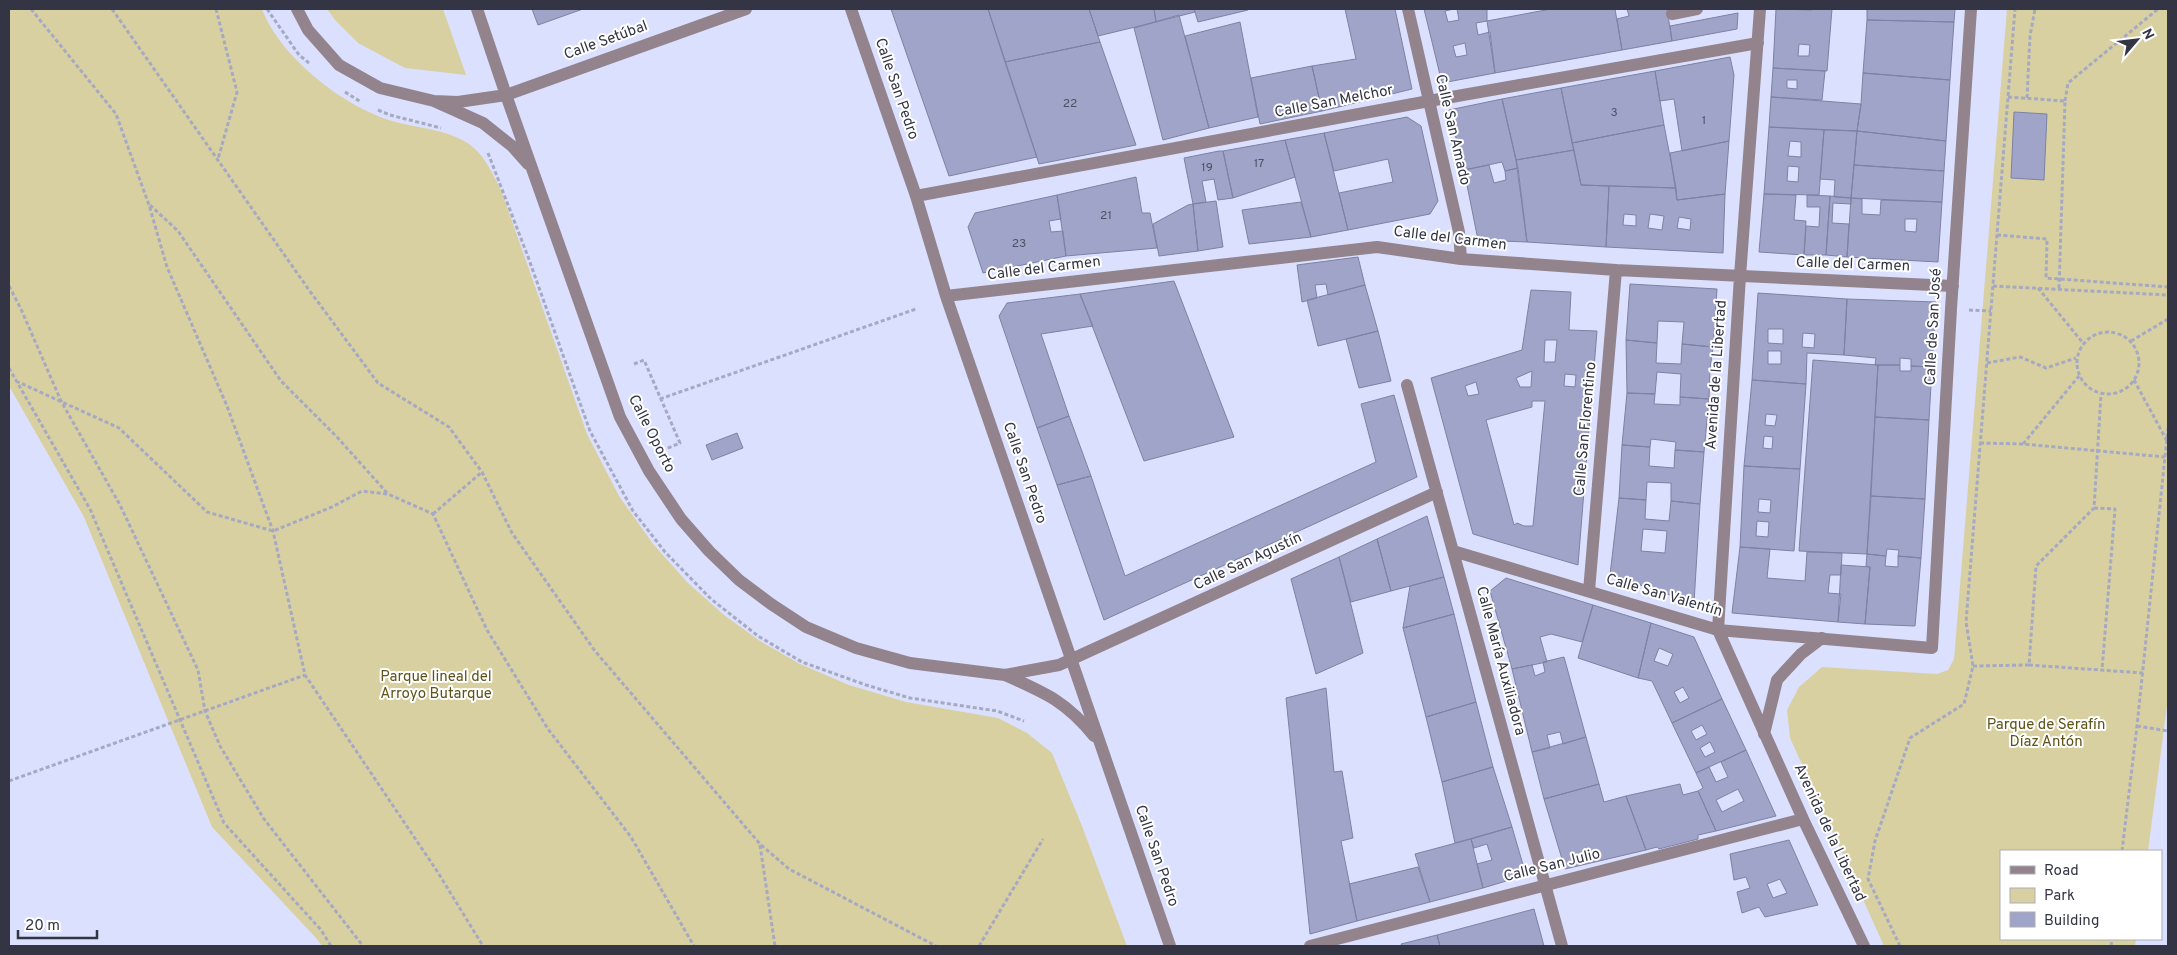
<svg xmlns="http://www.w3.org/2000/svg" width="2177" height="955" font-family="Overpass,sans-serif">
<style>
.green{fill:#d9d0a2}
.building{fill:#9fa4c8;stroke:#7d82a4;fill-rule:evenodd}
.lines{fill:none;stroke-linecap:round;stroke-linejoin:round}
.path{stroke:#a5a9c2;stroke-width:3;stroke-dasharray:4 2.5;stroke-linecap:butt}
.minor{stroke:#92838d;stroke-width:12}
.labels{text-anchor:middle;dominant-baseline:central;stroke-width:4;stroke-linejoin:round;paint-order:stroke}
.number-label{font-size:12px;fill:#4e5165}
.street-label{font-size:15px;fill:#333544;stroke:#fff}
.park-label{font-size:15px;fill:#5e5318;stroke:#fff}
</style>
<rect width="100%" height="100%" fill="#dbe0fe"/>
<path class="green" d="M9 9H262C280 57 343 106 392 121 417 128 447 129 469 144 485 155 492 173 501 190L587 434 619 496 653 544 688 583 724 615 760 641 800 664 849 685 906 702 998 718 1027 733 1052 753 1082 826 1127 946H322L317 939 212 827 84 517 9 386Z
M327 9H443L466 75 405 68 358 43 335 20Z
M2007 9H2168V698L2148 851H2001V939H2136L2135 946H1884L1790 738 1787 710 1799 687 1822 667 1937 674 1948 670 1954 659Z"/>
<path class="building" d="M532 9H583L538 25Z
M891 9H988L1037 157 949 176Z
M988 9H1089L1100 42 1005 62Z
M1089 9H1154L1156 22 1098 36Z
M1154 9H1194L1195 12 1156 22Z
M1194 9H1247L1248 10 1198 22Z
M1345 9H1395L1412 89 1322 111 1312 66 1356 59Z
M1424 9H1454L1445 11 1448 22 1459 20 1457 9H1487V21L1476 23 1478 35 1490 32 1495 73 1442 83ZM1465 43 1467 55 1456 57 1453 46Z
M1551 9H1615L1622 50 1495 73 1487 21Z
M1627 9H1667L1672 41 1622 50 1617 19 1629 16Z
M1776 9 1812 10V9H1832L1827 71 1773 68ZM1799 44 1810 45 1809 56H1798Z
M1867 9H1955L1954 22 1867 20Z
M1738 13 1737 29 1672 41 1670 26Z
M1179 15 1209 128 1163 140 1134 28Z
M1867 20 1954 22 1950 80 1863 73Z
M1240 22 1258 117 1209 128 1185 36Z
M1100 42 1136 145 1039 164 1005 62Z
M1730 57 1734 75 1729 141 1682 151 1674 99 1660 101 1655 71Z
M1312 66 1322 111 1260 124 1251 78Z
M1773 68 1825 71 1822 100 1771 97ZM1787 80H1797V89L1787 88Z
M1655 71 1664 125 1572 143 1561 88Z
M1863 73 1950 80 1946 141 1857 131 1861 104Z
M1561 88 1574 150 1516 160 1502 99Z
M1771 97 1861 104 1857 131 1769 127Z
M1502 99 1518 168 1505 171 1502 162 1464 170 1449 110Z
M2014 112 2047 114 2044 180 2011 178Z
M1407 117 1421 126 1438 201 1430 214 1348 230 1339 193 1393 182 1388 159 1334 171 1324 133Z
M1664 125 1676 188 1581 185 1572 143Z
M1769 127 1824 130 1819 195 1764 194ZM1790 141 1801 142V157L1788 156ZM1788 166 1799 167 1798 182 1787 181Z
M1824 130 1857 131 1851 198 1834 197 1835 180 1820 179Z
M1857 131 1946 141 1944 171 1854 165Z
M1324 133 1348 230 1311 237 1285 140Z
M1285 140 1295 177 1233 198 1223 151Z
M1729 141 1725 194 1677 200 1670 153Z
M1574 150 1581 185 1609 186 1606 247 1527 242 1516 160Z
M1219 151H1223L1233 198 1218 200 1214 179 1202 181 1206 202 1193 204 1184 158Z
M1489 165 1494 183 1506 180 1505 171 1518 168 1527 242 1478 240 1464 170Z
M1854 165 1944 171 1942 202 1851 198Z
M1136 177 1142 213H1150L1157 248 1066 256 1057 195Z
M1609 186 1676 188 1677 200 1725 194 1723 253 1606 247ZM1624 214 1636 215V226L1623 225ZM1650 214 1664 216 1662 230 1648 228ZM1679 217 1691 219 1690 230 1677 228Z
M1764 194 1796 195 1794 220 1806 221 1804 255 1759 252Z
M1057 195 1061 219 1049 221 1051 232 1063 231 1066 256 983 273 968 227 975 213Z
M1807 195 1830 196 1826 255H1804L1806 226 1819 227 1820 207H1807Z
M1830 196 1851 198V204L1833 203 1832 223 1849 224 1847 257 1826 255Z
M1851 198 1862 199V214L1880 215 1881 200 1942 202 1938 262 1847 257ZM1905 219H1917L1916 232 1905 231Z
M1216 201 1223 247 1198 251 1193 204Z
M1301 202 1311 237 1249 244 1242 210Z
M1193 204 1198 251 1159 256 1153 224 1188 205Z
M1358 257 1365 285 1328 295 1326 284 1315 285 1317 298 1302 302 1297 265Z
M1174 281 1234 437 1144 461 1080 294Z
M1630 284 1717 289 1713 347 1682 344 1684 322 1658 321 1657 343 1626 340Z
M1365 285 1378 331 1318 346 1307 300Z
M1531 290 1571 292 1569 330 1597 331 1578 565 1473 534 1431 378 1522 350ZM1545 340H1557L1555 362H1544ZM1532 371 1531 387H1520L1516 378ZM1565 374 1576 375 1575 387 1564 386ZM1476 382 1479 394 1468 396 1465 386ZM1532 401H1545L1533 526H1524L1517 523 1514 525 1486 420 1532 407Z
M1758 293 1847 299 1844 355 1807 353 1806 384 1752 380ZM1768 329H1783V344L1768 343ZM1803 333 1815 334 1814 348 1802 347ZM1768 351H1781V364H1768Z
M1080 294 1093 326 1041 334 1069 416 1037 428 999 316 1007 303Z
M1847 299 1936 302 1932 367 1911 366V359L1900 358V365H1875L1876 358 1844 355Z
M1378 331 1391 381 1359 388 1346 339Z
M1626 340 1657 343 1656 363 1681 364 1682 344 1713 347 1710 369 1709 399 1680 397 1681 374 1657 372 1655 394 1627 393Z
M1813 360 1878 365 1867 554 1799 551Z
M1878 365H1900V371H1911V366L1932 367 1929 420 1875 417Z
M1752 380 1806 384 1800 469 1744 466ZM1766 414 1777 415 1775 426 1765 425ZM1764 436 1773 437 1772 449 1763 448Z
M1627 393 1655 394 1654 404 1680 405V397L1709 399 1704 452 1675 450 1676 442 1651 439 1650 447 1622 445Z
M1394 395 1417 477 1104 620 1057 485 1091 476 1125 576 1376 462 1361 404Z
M1069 416 1091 476 1057 485 1037 428Z
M1875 417 1929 420 1925 499 1871 496Z
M737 433 743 448 712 460 706 445Z
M1622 445 1650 447 1649 466 1674 468 1675 450 1704 452 1700 504 1671 501V483L1647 482 1646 500 1619 498Z
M1744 466 1800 469 1794 551 1740 547ZM1759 499 1771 500 1770 513 1758 512ZM1757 521 1769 522 1768 537 1756 536Z
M1871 496 1925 499 1921 558 1898 556 1899 550 1887 549 1886 556 1867 554Z
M1619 498 1646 500 1645 519 1669 521 1671 501 1700 504 1694 603 1610 575ZM1643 529 1667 531 1665 553 1641 551Z
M1427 516 1444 577 1391 591 1377 539Z
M1377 539 1391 591 1351 602 1339 557Z
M1740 547 1770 549 1767 578 1805 581 1807 552 1842 553 1841 575H1830L1828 593 1841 594 1838 622 1732 613Z
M1867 554 1886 556 1885 566 1898 567V556L1921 558 1915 626 1865 624 1870 567 1866 566Z
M1339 557 1363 653 1316 674 1291 579Z
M1841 565 1870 567 1865 624 1838 622Z
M1444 577 1454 614 1403 628 1410 586Z
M1506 578 1593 605 1582 642 1551 634 1540 637 1547 662 1512 669 1490 591Z
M1593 605 1651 623 1638 678 1578 658Z
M1454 614 1476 702 1426 717 1403 628Z
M1651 623 1694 637 1722 699 1672 723 1652 681 1638 678ZM1659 648 1673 654 1668 666 1654 661ZM1683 687 1689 698 1680 703 1674 692Z
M1564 657 1586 737 1563 744 1560 732 1547 735 1550 748 1532 752 1512 669 1532 665 1535 676 1545 672 1543 662Z
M1326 688 1334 772 1342 771 1353 838 1341 841 1357 921 1310 934 1286 698Z
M1722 699 1746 750 1696 773 1672 723ZM1702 725 1707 734 1696 740 1691 731ZM1710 742 1715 752 1705 757 1700 748Z
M1476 702 1493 767 1442 782 1426 717Z
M1586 737 1599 784 1544 799 1532 752Z
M1746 750 1776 816 1716 831 1698 791 1703 788 1696 773 1709 767 1716 782 1728 777 1721 762ZM1738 789 1744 801 1722 812 1716 800Z
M1493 767 1512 827 1455 843 1442 782Z
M1599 784 1604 802 1626 796 1646 850 1565 869 1544 799Z
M1680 784 1683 795 1698 791 1716 831 1698 835V839L1659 849 1657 847 1646 850 1626 796Z
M1512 827 1526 875 1483 888 1477 864 1492 860 1487 844 1474 848 1471 839Z
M1471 839 1483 888 1430 902 1415 854Z
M1789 840 1818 905 1765 917 1759 907 1742 913 1737 892 1750 888 1746 877 1734 880 1730 854ZM1780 879 1787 893 1773 898 1767 884Z
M1418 867 1430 902 1357 921 1349 884Z
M1534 909 1544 946H1440L1437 935Z
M1437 935 1440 946H1402L1401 944Z"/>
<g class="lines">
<path class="path" d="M31 9 116 114 149 205 167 267 227 406 273 531 305 675 437 871 483 946
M112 9 309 290 378 383 449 427 482 472 512 533 595 651 760 844 789 869 936 946
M216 9 237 92 218 159
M267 9 299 55 309 63
M345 92 361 102
M2008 97 2065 101 2059 289
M2027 98 2030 36 2035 9
M2065 101 2068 83 2158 9
M378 110 390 115 441 128
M488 153 527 254 590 431 633 511 665 552 711 599 758 636 802 662 866 685 910 698 997 711 1024 721
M150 205 178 231 281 381 337 437 388 494
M1997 235 2047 239 2046 278 2168 287
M9 286 21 309 61 401 120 505 198 670 205 711 220 746 264 819 363 946
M1993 286 2168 295
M2038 288 2083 343
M1969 310 1991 311
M2077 363a31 31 0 1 1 62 0a31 31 0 1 1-62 0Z
M2131 341 2168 319
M1987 363 2020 357 2046 368 2076 358
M634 364 644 360 680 443 666 449
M9 368 90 509 224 823 321 930 331 946
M2134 380 2167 441
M16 381 119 428 207 512 273 531 332 507 362 491 388 494 433 514 487 630 548 729 631 837 694 946
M660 399 916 309
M1980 443 2023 444 2165 457
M2023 444 2079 376
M2094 508 2115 509 2102 670
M433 514 482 472
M2029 665 2143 673
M1973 666 2029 665 2036 566 2094 508 2101 394
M2137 726 2168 731
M9 781 305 675
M760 845 775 946
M2122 851 2137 726 2168 428
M979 946 1043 839
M1900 946 1868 879 1875 841 1910 738 1964 704 1973 666 1966 622 2015 9
M2111 946 2112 939"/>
<path class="minor" d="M297 9 308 30 339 65 380 88 434 101 483 123 512 146 528 164
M477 9 506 95 620 417 649 471 681 519 709 551 739 580 771 604 806 627 856 648 910 663 997 674 1005 675 1059 665 1437 492
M851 9 916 196 946 296 1170 946
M1408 9 1459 232 1461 259
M1760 9 1740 276 1718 630 1803 819 1864 946
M1672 14 1697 9
M434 101 458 102 506 95 746 9
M916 196 1429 101 1758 43
M946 296 1377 247 1461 259 1616 270 1953 286
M1407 385 1562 946
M1453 551 1718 630 1932 648 1951 309 1971 9
M1589 591 1616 270
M1005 675C1045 693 1066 701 1094 736
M1764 734 1777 680 1801 654 1822 638
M1310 946 1803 819"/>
</g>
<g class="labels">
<g class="number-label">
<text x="1070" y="104">22</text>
<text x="1614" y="113">3</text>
<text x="1704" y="121">1</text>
<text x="1259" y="164">17</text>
<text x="1207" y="168">19</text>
<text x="1106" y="216">21</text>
<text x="1019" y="244">23</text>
</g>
<g class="street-label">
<text transform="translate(606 41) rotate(-20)">Calle Setúbal</text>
<text transform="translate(896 89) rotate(71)">Calle San Pedro</text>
<text transform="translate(1334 102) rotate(-11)">Calle San Melchor</text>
<text transform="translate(1452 130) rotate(77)">Calle San Amado</text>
<text transform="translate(1450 239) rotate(7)">Calle del Carmen</text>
<text transform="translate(1853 265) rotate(2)">Calle del Carmen</text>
<text transform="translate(1044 269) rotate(-7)">Calle del Carmen</text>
<text transform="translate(1934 327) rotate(-87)">Calle de San José</text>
<text transform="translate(1717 375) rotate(-86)">Avenida de la Libertad</text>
<text transform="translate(1586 429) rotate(-85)">Calle San Florentino</text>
<text transform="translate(651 434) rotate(63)">Calle Oporto</text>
<text transform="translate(1024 473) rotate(71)">Calle San Pedro</text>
<text transform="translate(1248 562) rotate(-25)">Calle San Agustín</text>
<text transform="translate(1664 596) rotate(16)">Calle San Valentín</text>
<text transform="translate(1500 661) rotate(75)">Calle María Auxiliadora</text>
<text transform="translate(1829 833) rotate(65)">Avenida de la Libertad</text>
<text transform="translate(1156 856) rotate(71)">Calle San Pedro</text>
<text transform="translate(1552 866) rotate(-14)">Calle San Julio</text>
</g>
<g class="park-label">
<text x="436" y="677">Parque lineal del<tspan x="436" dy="17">Arroyo Butarque</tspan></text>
<text x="2046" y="725">Parque de Serafín<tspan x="2046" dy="17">Díaz Antón</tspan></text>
</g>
</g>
<rect width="2177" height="955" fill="none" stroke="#333544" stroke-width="20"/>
<rect x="2000" y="850" width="162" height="90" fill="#ffffff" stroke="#adaeb4"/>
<rect x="2010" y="866" width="25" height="8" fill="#92838d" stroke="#adaeb4"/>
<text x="2044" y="875" font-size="15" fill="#333544">Road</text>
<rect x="2010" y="888" width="25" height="15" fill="#d9d0a2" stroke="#adaeb4"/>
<text x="2044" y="900" font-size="15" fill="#333544">Park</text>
<rect x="2010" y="912" width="25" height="15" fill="#9fa4c8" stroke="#adaeb4"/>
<text x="2044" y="925" font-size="15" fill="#333544">Building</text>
<g transform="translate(2137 40) rotate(62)" stroke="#ffffff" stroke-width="4" paint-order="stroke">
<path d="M0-4L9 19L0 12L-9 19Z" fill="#333544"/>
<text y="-8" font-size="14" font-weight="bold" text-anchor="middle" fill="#333544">N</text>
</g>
<path d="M18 930v8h79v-8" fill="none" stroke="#333544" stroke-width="2.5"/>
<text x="25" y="930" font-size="15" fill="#333544" stroke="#ffffff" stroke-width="4" paint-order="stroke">20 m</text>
</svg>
